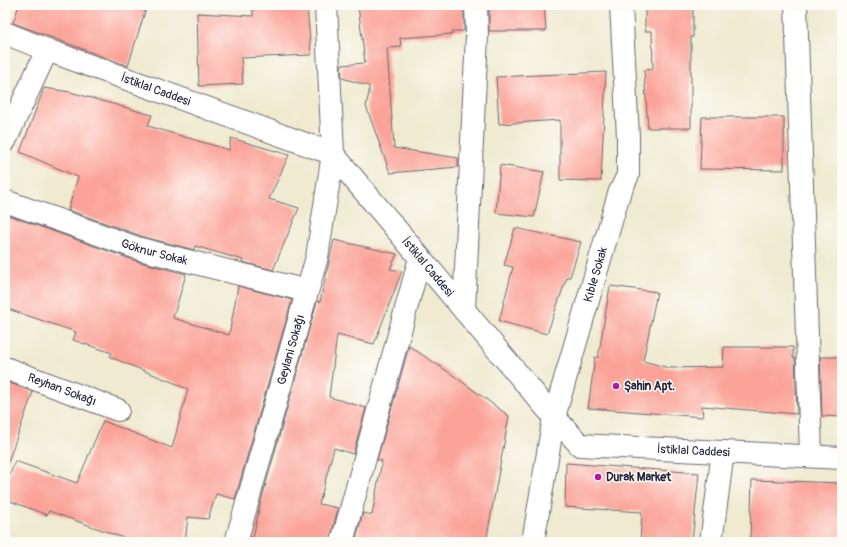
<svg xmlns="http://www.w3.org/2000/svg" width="847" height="547" font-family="Pangolin,sans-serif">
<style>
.building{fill:#fba398}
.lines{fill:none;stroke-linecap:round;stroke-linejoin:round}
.street-casing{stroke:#6a686f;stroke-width:24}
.secondary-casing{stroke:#6a686f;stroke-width:24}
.street{stroke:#fff;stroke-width:22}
.secondary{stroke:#fff;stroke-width:22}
.poi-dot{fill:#b5179e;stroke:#fdfcf7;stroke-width:1.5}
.labels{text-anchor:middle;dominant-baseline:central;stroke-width:3;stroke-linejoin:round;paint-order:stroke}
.street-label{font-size:12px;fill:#22223b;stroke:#fdfcf7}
.poi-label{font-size:12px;font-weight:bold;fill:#22223b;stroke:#fdfcf7;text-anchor:start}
</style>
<rect width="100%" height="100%" fill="#fdfcf7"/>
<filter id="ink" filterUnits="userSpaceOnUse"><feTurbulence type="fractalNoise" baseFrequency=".025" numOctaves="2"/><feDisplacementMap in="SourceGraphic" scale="8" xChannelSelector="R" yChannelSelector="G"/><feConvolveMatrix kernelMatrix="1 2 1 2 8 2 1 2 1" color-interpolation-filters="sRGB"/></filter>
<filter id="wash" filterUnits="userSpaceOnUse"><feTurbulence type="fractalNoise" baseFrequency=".012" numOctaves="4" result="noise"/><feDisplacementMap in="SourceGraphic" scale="16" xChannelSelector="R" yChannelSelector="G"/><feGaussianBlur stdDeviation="0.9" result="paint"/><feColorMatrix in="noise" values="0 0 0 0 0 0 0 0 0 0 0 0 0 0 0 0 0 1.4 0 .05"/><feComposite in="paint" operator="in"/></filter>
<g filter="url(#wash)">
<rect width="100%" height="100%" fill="#efead0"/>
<g id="blocks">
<path class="building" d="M19 5H147L128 66 13 23Z
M253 5H307L311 55 241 58 243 84 199 86 197 13 253 16Z
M358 5H464V31H453V34L400 38 401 47 387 48 394 148 458 158V167L390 173 366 106 369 93V86L342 78 341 65 365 63Z
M489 5H544L546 31H489Z
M645 5H693V37H691V128H648L644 70 653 69 652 31H645Z
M606 72 601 181 560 180V120L499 124 496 77Z
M44 88 70 92 152 115 148 126 229 150 231 138 289 155 269 199 299 208 273 270 242 262 243 260 195 246 194 250 144 237 68 210 78 177 20 152Z
M702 117H784V170L700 169Z
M500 165 544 172 534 217 496 213Z
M5 214 136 261 186 274 173 318 229 335 238 286 292 300 235 499 216 494 208 519 188 517 185 542H135L49 511 47 515 5 499V488L15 461 77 483 103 421 172 448 188 389 177 385V384L110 357 112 353 73 340 76 332 5 308Z
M515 228 581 242 570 277H567L547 334 499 321 513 267 504 265Z
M334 240 397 254 390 269 402 271 374 344 337 335 329 397 366 408 353 454 334 448 319 504 338 508 330 542H252L260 505 317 301 320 302Z
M610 286 657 292 643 361 669 368 723 367 724 347H793V358H795L797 414 702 406 703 417 588 408 595 357 598 358Z
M409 346 450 373 509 416 486 542H355L363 513 372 515 382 461 377 460Z
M820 357H842V417L822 416Z
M5 381 33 392 8 462 5 461Z
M566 463 699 473 692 542H640L642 512 565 507Z
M752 480 842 483V542H750Z"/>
</g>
</g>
<g filter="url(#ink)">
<use href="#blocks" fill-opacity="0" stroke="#6a686f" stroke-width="1"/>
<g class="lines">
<g class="street-casing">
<g id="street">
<path d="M796 5 811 455"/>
<path d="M5 141 47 50"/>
<path id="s1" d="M5 201 140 249 307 291"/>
<path d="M464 310 477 35 476 5"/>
<path id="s2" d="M5 368 118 410"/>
<path id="s3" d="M236 542 317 257 333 154 326 5"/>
<path d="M342 542 420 258"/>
<path id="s4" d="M533 542 554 417 619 194 628 175V137L621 5"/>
<path d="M711 542 723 452"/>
</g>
</g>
<g class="secondary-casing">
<g id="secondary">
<path id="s5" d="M5 33 47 50 333 154 554 417 580 445 842 458"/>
</g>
</g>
<use href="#street" class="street"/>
<use href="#secondary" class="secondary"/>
</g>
</g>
<g class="poi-dot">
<circle cx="616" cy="386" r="4"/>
<circle cx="598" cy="477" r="4"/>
</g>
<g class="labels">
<g class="street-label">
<text stroke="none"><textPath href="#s5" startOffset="161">İstiklal Caddesi</textPath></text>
<text stroke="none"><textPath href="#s1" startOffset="158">Göknur Sokak</textPath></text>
<text stroke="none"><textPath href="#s5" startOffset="497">İstiklal Caddesi</textPath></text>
<text stroke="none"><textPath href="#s4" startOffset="275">Kıble Sokak</textPath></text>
<text stroke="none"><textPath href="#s3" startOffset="200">Geylani Sokağı</textPath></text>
<text stroke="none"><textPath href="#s2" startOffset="61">Reyhan Sokağı</textPath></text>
<text stroke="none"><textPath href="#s5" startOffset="845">İstiklal Caddesi</textPath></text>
</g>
<g class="poi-label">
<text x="624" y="386">Şahin Apt.</text>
<text x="606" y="477">Durak Market</text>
</g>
</g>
<rect width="847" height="547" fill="none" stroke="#fdfcf7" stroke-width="20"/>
</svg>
